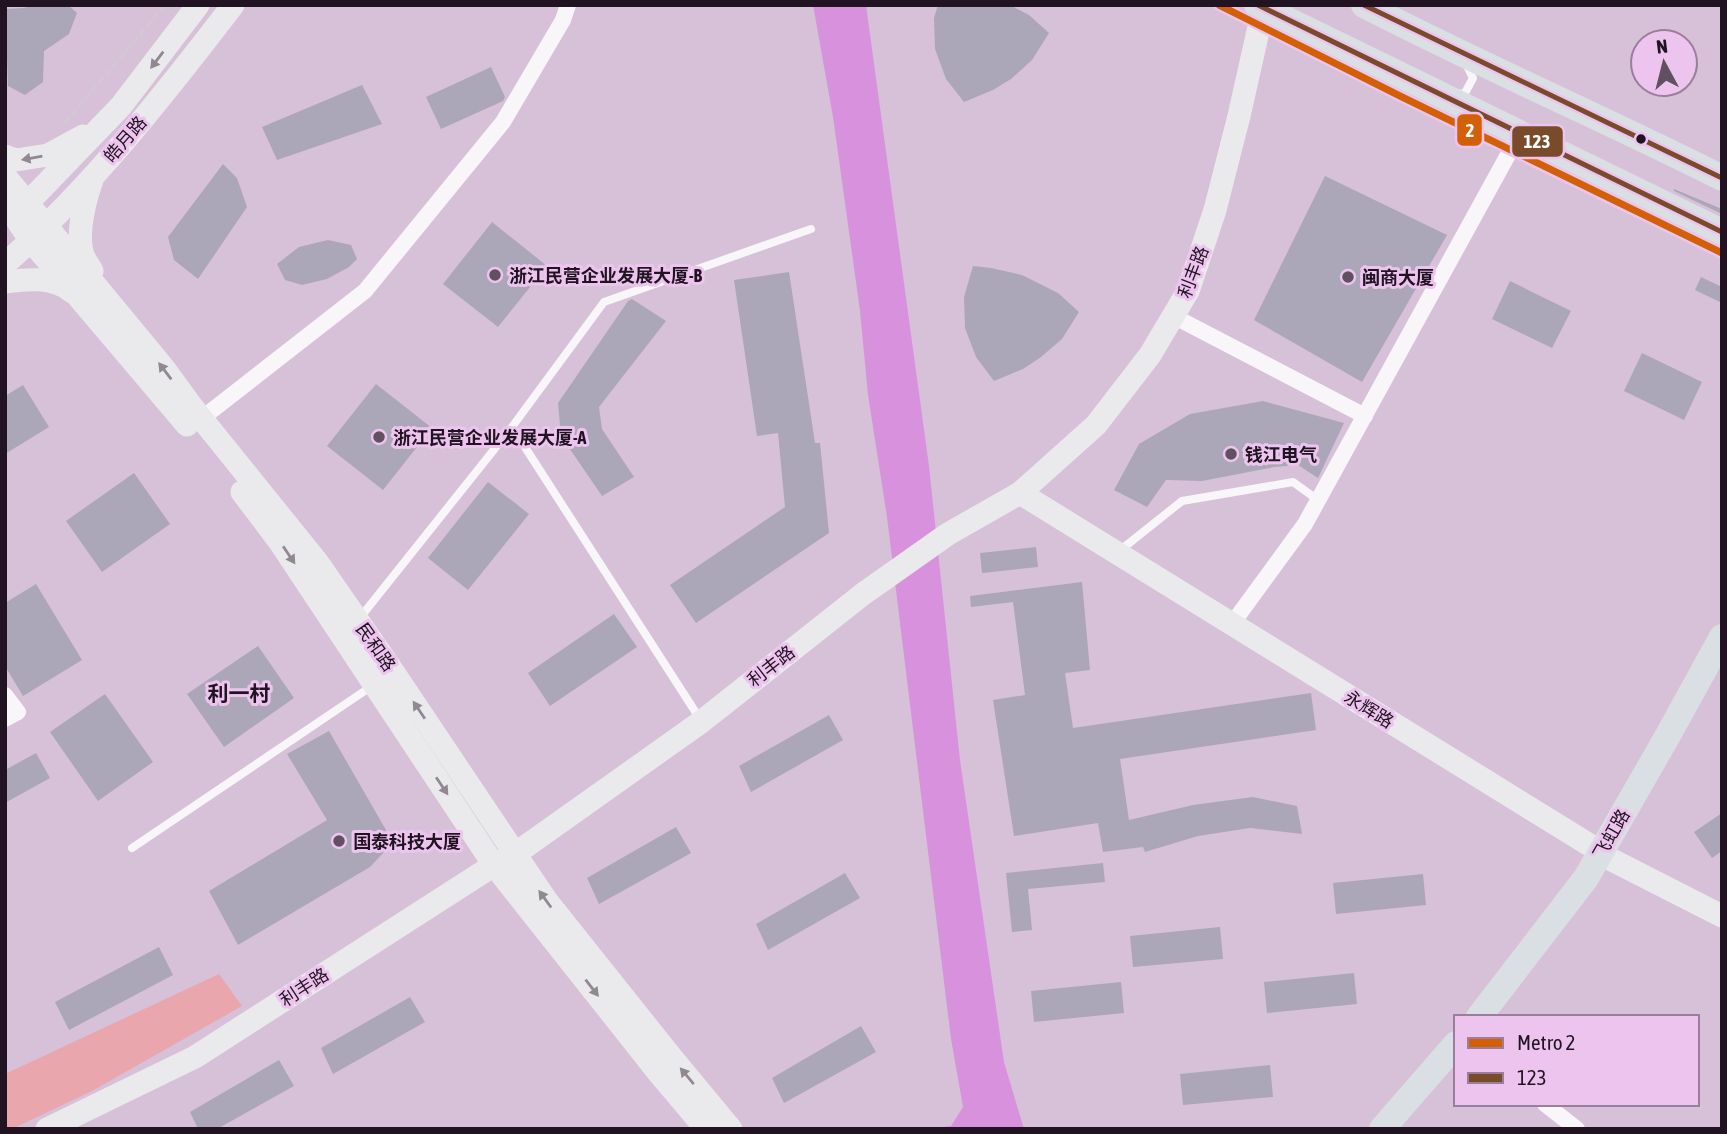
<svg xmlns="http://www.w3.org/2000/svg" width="1727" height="1134" font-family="'Asap Condensed','Noto Sans SC',sans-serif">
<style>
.green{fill:#e9a6ad}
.water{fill:#d892dd}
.building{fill:#aca6b9}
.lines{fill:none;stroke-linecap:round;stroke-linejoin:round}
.path{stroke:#d1cad2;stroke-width:2.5;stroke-dasharray:7 3.5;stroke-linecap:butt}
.lane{stroke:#f9f6f9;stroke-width:8}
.street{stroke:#f9f6f9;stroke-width:16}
.secondary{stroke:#eaeaed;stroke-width:23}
.primary{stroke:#dadfe3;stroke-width:26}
.bus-1-casing{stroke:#ecc4ee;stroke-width:10}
.bus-1{stroke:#7a4b2a;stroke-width:5}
.metro-1-casing{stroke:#ecc4ee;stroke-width:12}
.metro-1{stroke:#d36007;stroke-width:7}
.oneway{fill:#908992}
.bus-dot{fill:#211322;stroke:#ecc4ee;stroke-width:2.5}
.poi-dot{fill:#615062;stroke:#ecc4ee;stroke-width:2.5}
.labels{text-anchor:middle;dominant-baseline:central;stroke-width:6;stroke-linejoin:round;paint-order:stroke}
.street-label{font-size:18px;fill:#211322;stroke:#ecc4ee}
.poi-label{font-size:18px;font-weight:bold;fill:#211322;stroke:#ecc4ee;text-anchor:start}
.quarter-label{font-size:21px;font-weight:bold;fill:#211322;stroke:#ecc4ee}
.line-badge{stroke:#ecc4ee;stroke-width:2.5}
.badge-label{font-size:19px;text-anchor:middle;font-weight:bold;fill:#fff}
</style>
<rect width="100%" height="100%" fill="#d7c1d8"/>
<path class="green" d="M219 974 242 1006 92 1091 12 1129H5V1074Z"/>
<path class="water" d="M813 5H866L929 466 960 760 1004 1062 1024 1129H930L951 1126 963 1107 951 1039 887 517 868 395 860 311 833 117Z"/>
<path class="building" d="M34 5H68L77 13 69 34 44 51 43 82 25 95 8 86 7 57 5 55V9L24 8Z
M938 5H1010L1029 15 1049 33 1032 60 1011 79 993 90 964 102 946 79 935 49 934 18Z
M491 67 505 97 503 101 441 129 426 97Z
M362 85 382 124 277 160 262 127Z
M223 164 237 178 247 207 198 279 174 260 168 237Z
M1325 176 1447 235 1362 382 1254 320Z
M1674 189 1722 209V214L1674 191Z
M1660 219 1715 246 1722 248V256L1657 224Z
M492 222 547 266 498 327 443 284Z
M328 240 351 245 357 259 349 267 327 279 302 285 285 280 277 264 299 247Z
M973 266 991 268 1022 275 1058 293 1079 312 1062 339 1041 357 1023 369 994 381 976 357 965 328 964 297Z
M789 272 815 443H820L829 533 696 623 670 585 785 507 778 433 757 436 734 280Z
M1701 277 1722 287V303L1695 290Z
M1510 281 1571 311 1552 348 1492 319Z
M632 299 666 321 599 407 602 429 634 477 602 496 561 436 558 403 628 301Z
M1642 353 1702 382 1684 420 1624 391Z
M376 384 432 428 383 490 327 446Z
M23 385 49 427 5 454V396Z
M1263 401 1344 423 1318 478 1298 465 1274 467 1202 481 1166 480 1147 507 1114 490 1139 444 1190 414Z
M134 473 170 524 102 572 66 521Z
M488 482 529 514 468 590 428 558Z
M1036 547 1038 567 982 573 980 553Z
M1082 582 1090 670 1065 673 1073 728 1311 693 1316 730 1120 759 1129 820 1193 805 1253 797 1297 806 1302 834 1250 828 1198 836 1145 852 1143 847 1103 852 1098 823 1014 836 993 700 1025 695 1013 602 971 607 970 596Z
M36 584 82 660 23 696 5 666V603Z
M614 614 637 647 550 706 528 673Z
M258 646 294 698 224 747 187 694Z
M105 694 153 762 98 801 50 732Z
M829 715 843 740 751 792 739 766Z
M329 731 386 830 384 852 370 867 238 945 209 891 327 820 287 754Z
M36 753 50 778 5 803V770Z
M1722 813V851L1712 858 1694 832Z
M676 827 691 853 599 904 587 878Z
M1103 863 1105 882 1028 889 1032 930 1012 932 1006 873Z
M845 873 860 898 768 950 756 924Z
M1423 874 1426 905 1336 914 1333 883Z
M1220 927 1223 959 1133 967 1130 936Z
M159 947 173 975 69 1030 55 1002Z
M1354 973 1357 1004 1267 1013 1264 982Z
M1121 982 1124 1013 1034 1022 1031 991Z
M410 997 425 1022 333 1074 321 1048Z
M861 1026 876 1052 784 1103 772 1078Z
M279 1060 294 1086 217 1129H198L190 1112Z
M1270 1065 1273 1097 1183 1105 1180 1074Z"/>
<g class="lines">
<path class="path" d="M65 123 165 5"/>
<path class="lane" d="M1457 94 1465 93 1473 78 1465 62
M1118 552 1182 501 1293 482 1318 500
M359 619 512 427
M700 719 512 427 604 302 811 229
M132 848 372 686"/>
<path class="street" d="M1173 316 1365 416
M201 419 365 291 503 122 563 20 568 5
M1232 624 1305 524 1520 133
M5 695 18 712 5 719
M1545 1104 1577 1129"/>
<path class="secondary" d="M5 156 16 160 48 155 83 136
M5 176 163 367 193 408 318 563 390 667 546 900 672 1058 731 1129
M92 180C85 200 77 231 82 252 83 258 89 265 92 271
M5 208 15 217 31 241 187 425
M17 214 121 106 198 5
M5 264C91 188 164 95 233 5
M5 282C27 279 54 276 72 292
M242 492 279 541 494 865 658 1072 706 1129
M1020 493 1601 852 1612 860 1722 916
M47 1129 195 1057 494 865 515 854 701 722 863 594 948 534 1020 493 1096 425 1150 355 1188 291 1215 210 1239 116 1263 9"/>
<path class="primary" d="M1257 5 1722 232
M1364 5C1482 66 1603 118 1722 178
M1479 1017 1586 878 1667 737 1722 637
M1382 1129 1456 1044"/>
<g class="bus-1-casing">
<path id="bus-1" d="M1258 5 1722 232
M1364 5 1722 178"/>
</g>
<use href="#bus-1" class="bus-1"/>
<g class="metro-1-casing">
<path id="metro-1" d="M1219 5 1402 97 1722 253"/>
</g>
<use href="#metro-1" class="metro-1"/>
</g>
<defs><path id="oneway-solid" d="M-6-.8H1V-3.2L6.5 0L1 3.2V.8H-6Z" transform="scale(1.75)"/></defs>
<g class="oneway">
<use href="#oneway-solid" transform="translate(157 60) rotate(127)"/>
<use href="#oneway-solid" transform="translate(32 158) rotate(170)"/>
<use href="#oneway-solid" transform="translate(165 371) rotate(-127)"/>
<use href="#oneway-solid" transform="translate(289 555) rotate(56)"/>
<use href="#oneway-solid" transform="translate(419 710) rotate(-124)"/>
<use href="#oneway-solid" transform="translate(442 786) rotate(56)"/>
<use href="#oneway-solid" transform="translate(545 899) rotate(-126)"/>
<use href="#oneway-solid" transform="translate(592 988) rotate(52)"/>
<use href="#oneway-solid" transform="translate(687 1076) rotate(-130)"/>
</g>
<circle class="bus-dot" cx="1641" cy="139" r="6"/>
<g class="poi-dot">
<circle cx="495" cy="275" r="7"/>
<circle cx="1348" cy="277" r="7"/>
<circle cx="379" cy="437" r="7"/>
<circle cx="1231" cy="454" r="7"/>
<circle cx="339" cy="841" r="7"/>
</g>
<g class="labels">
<g class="street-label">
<text transform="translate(125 139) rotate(-49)">皓月路</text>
<text transform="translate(1193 272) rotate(-69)">利丰路</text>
<text transform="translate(376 647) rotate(55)">民和路</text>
<text transform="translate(771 666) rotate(-38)">利丰路</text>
<text transform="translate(1369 709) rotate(32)">永辉路</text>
<text transform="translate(1611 834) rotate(-60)">飞虹路</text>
<text transform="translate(304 987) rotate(-33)">利丰路</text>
</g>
<g class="poi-label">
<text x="509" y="275">浙江民营企业发展大厦-B</text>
<text x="1362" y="277">闽商大厦</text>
<text x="393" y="437">浙江民营企业发展大厦-A</text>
<text x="1245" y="454">钱江电气</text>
<text x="353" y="841">国泰科技大厦</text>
</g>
<g class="quarter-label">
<text x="239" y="693">利一村</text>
</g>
</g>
<g class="line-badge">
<rect x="1456" y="113" width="27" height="34" rx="7" fill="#d36007"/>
<rect x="1511" y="125" width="53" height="33" rx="7" fill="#7a4b2a"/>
</g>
<g class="badge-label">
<text x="1470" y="137">2</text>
<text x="1537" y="148">123</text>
</g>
<rect width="1727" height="1134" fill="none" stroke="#211322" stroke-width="14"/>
<rect x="1454" y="1015" width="245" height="91" fill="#ecc4ee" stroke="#9b7d9c" stroke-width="2"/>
<rect x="1468" y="1038" width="35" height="10" fill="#d36007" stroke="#9b7d9c" stroke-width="2"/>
<text x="1517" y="1050" font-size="21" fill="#211322">Metro 2</text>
<rect x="1468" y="1073" width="35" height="10" fill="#7a4b2a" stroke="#9b7d9c" stroke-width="2"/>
<text x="1517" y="1085" font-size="21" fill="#211322">123</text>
<g transform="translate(1664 63) rotate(353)"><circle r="33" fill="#ecc4ee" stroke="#9b7d9c" stroke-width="2"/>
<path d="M0-5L12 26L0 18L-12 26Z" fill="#615062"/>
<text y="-10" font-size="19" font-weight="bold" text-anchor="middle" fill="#211322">N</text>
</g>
</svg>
